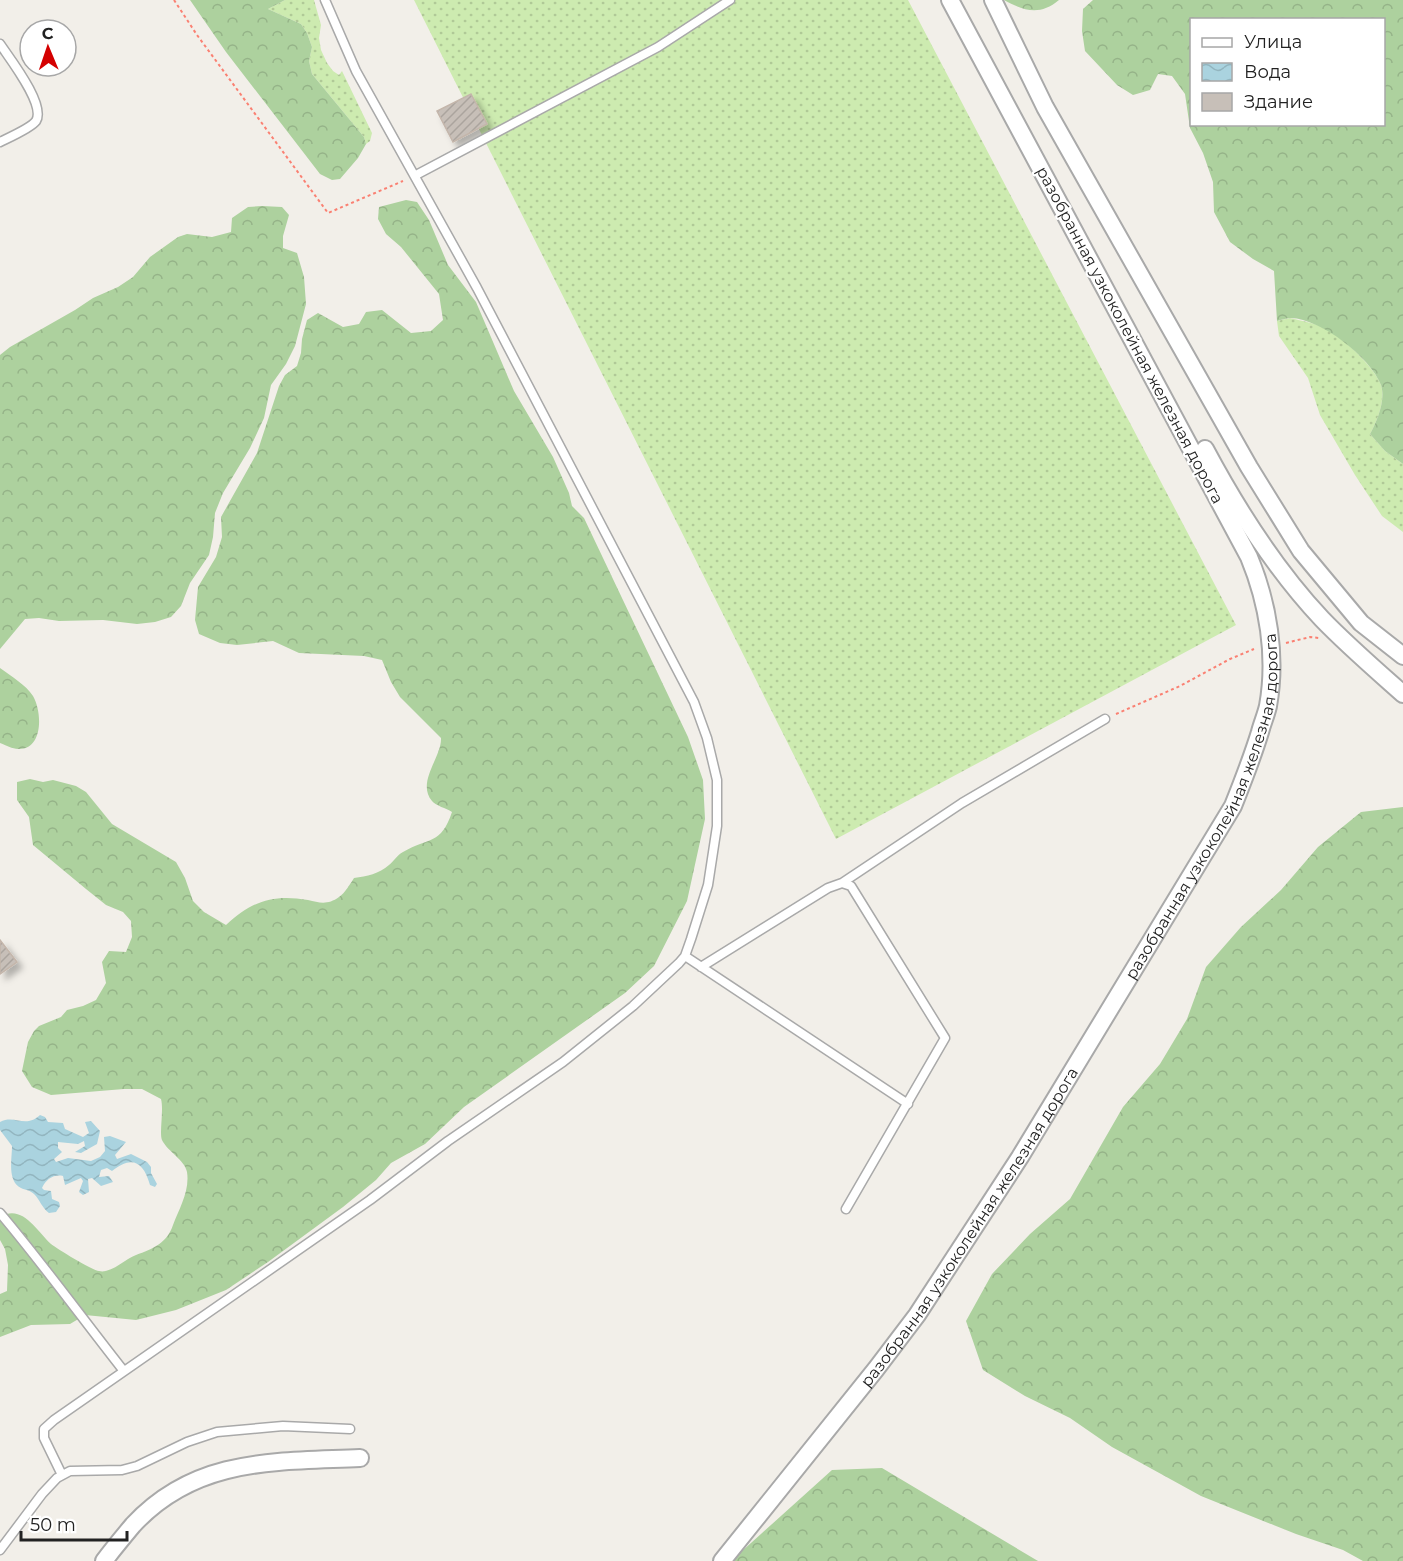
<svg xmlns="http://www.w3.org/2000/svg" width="1403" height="1561" font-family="Montserrat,sans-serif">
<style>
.grass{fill:url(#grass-dots)}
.forest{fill:url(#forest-crowns);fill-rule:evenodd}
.water{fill:url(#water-waves)}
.building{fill:url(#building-hatch);stroke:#c4b6ab;stroke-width:1.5;filter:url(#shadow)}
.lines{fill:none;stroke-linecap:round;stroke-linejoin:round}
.lane-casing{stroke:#a9a9a9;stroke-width:11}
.street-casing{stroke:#a9a9a9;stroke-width:20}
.path{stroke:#fa8072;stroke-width:2;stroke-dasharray:3 3;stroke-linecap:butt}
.lane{stroke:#fff;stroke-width:8}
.street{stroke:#fff;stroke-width:16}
.labels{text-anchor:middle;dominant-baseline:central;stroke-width:4.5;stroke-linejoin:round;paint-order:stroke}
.street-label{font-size:16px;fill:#222;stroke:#fff}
</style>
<defs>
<pattern id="grass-dots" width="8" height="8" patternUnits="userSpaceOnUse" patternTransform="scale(1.5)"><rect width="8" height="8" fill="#cdebb0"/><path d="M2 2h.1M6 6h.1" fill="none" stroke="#b0c997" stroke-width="1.8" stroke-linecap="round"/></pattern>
<pattern id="forest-crowns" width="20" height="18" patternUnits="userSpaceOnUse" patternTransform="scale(1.5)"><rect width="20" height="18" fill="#add19e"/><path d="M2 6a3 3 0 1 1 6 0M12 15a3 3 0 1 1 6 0" fill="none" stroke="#95b388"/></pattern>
<pattern id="water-waves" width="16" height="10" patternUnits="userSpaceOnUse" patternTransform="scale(1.5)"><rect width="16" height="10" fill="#aad3df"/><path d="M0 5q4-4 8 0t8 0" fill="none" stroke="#92b5bf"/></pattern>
<pattern id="building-hatch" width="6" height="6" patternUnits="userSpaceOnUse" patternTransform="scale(1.5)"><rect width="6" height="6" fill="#c7bfb8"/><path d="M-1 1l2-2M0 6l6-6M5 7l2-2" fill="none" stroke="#aba49e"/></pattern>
<filter id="shadow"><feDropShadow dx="5.5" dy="5.5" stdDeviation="3" flood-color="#0004"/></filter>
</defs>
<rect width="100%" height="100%" fill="#f2efe9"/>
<path class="grass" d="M285 0H314L321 25 319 38 321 50 327 63 333 71 339 75 342 71 372 133 370 141 366 144 364 137 312 74 309 61 312 47 307 33 301 24 268 9Z
M414 0H908L1236 625 836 839Z
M1290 318C1302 321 1316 323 1326 329 1344 339 1373 365 1381 385 1386 400 1377 421 1370 434L1385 451 1403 464V532L1382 516 1355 475 1320 415 1308 378 1279 336 1277 321Z"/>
<path class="forest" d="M190 0H285L268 9 301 24 307 33 312 47 309 61 312 74 364 137 366 144 358 158 340 179 332 180 320 174 226 52Z
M1004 0H1059C1040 16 1024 11 1004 0Z
M1093 0H1403V464L1385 451 1370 434C1377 421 1386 400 1381 385 1370 357 1321 319 1291 318 1287 318 1281 320 1277 321L1274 271 1253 259 1230 242 1214 212 1213 182 1203 153 1190 128 1185 94 1172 76 1158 74 1150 90 1133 95 1117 85 1085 51 1082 31 1083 9ZM1192 20H1384V124H1192Z
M406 200 417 202 429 220 448 265 476 302 514 391 553 457 569 493 572 506 584 518 688 737 703 780 705 819 687 901 654 966 625 993 464 1107 425 1144 391 1163 376 1180 343 1207 268 1262 226 1290 176 1310 136 1320 85 1315 70 1324 31 1325 0 1337V1294L7 1291 8 1265 5 1249 0 1240V1217C22 1203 37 1231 51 1244 56 1248 93 1271 99 1271 111 1274 125 1259 136 1255 153 1249 167 1243 173 1225 179 1209 190 1191 187 1172 185 1160 168 1152 162 1140 159 1133 164 1110 161 1099L142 1089H124L51 1095 32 1087 22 1071 28 1042 34 1031 39 1026 61 1017 67 1010 83 1006 96 1000 106 983 102 962 109 951 126 952 132 937 131 921 123 912 106 905 86 889 33 845 29 817 17 800V782L30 779 43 782 53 780 76 786 86 792 112 824 176 862 185 878 193 901 204 912 226 925C252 901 273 894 308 900 320 903 328 905 339 897 345 893 350 884 354 878 367 876 379 874 389 865 394 861 397 855 403 852 429 837 441 845 452 812 446 808 436 806 432 801 416 782 442 757 441 738L400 697 391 682 382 660 364 656 299 653 273 641 237 645 220 643 199 634 195 620 198 587 216 557 222 537 221 517 257 453 279 386 285 375 297 366 301 353 302 339 307 320 318 313 343 327 359 324 366 312 382 310 411 333 431 331 443 320 439 294 401 247 386 234 378 219 379 207Z
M262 206 282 207 289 215 283 236V248L297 253 304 277 306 304 295 346 286 364 271 385 264 418 250 448 223 493 215 513 213 537 209 555 190 583 181 606 171 617 155 622 137 624 103 620 59 621 39 618 25 619 0 649V355L10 347 75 310 93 298 118 287 133 277 150 257 178 237 187 234 212 237 231 232 232 218 248 207Z
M0 668C11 676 26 685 33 696 42 711 44 750 18 749 13 749 5 745 0 743Z
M1403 807V1561H1363L1343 1550 1296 1534 1201 1496 1112 1447 1070 1418 1025 1396 983 1370 966 1321 992 1274 1030 1234 1070 1199 1123 1107 1160 1064 1187 1019 1206 967 1241 927 1281 890 1318 847 1361 812Z
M882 1468 1038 1561H731L832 1470Z"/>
<path class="water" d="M40 1115 45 1117 48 1122 63 1123 65 1129 83 1137 89 1133 85 1122 91 1121 100 1131 97 1144 81 1153 75 1152 85 1146 84 1141 78 1144 58 1142V1148L62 1152 54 1159 56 1162 68 1158 91 1161 100 1157 105 1151 104 1137 110 1136 126 1142 115 1155 117 1159 131 1154 147 1162 151 1167V1173L157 1184 155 1187 150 1185C143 1160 131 1156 112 1171L107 1168 101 1170 99 1177 109 1176 113 1182 101 1186 92 1178 88 1179 89 1192 83 1195 79 1192 83 1181 81 1178 65 1185 63 1176C54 1174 46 1179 42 1188L44 1190 51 1191 52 1199 59 1202 60 1206 56 1212 49 1213C42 1208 40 1200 34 1194 30 1190 25 1190 21 1188 7 1181 12 1159 12 1146L0 1130V1122C15 1114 25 1129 40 1115Z"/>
<path class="building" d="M471 94 487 124 453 142 437 111Z
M0 940 17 962 0 974Z"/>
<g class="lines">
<g class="lane-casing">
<path id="lane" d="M0 44C10 59 46 105 36 121 31 128 8 138 0 142
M416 175 658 47 730 0
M842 883 962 803 1105 719
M685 956 908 1104
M701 967 828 888 842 883 851 886 945 1038 846 1209
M0 1213C43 1264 82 1318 123 1370
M62 1475 44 1438V1429L54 1420 370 1200 448 1141 563 1062 633 1006 679 963 685 956 691 939 708 885 717 826V780L707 738 694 702 477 288 356 71 325 0
M0 1550 42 1494 57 1478 70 1471 122 1470 137 1466 187 1442 217 1432 283 1426 350 1429"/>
</g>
<g class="street-casing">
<g id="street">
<path d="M993 0 1045 107 1249 467 1301 551 1361 623 1403 656"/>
<path d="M1205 449C1237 509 1275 569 1322 619 1347 645 1376 670 1403 694"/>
<path d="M104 1561C113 1549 123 1537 133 1525 196 1457 275 1462 360 1458"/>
<path id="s1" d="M722 1561 876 1369 917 1315 1020 1157 1233 806C1243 781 1252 758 1260 732 1262 724 1266 715 1268 706 1277 656 1268 603 1249 557L950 0"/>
</g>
</g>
<path class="path" d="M174 0 197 35 328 213 403 181
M1286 643 1310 637 1319 638
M1116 714 1180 686 1230 659 1254 649"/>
<use href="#lane" class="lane"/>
<use href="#street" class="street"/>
</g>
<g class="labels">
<g class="street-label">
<text transform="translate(1130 335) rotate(62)">разобранная узкоколейная железная дорога</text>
<text stroke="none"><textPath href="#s1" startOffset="902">разобранная узкоколейная железная дорога</textPath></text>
<text stroke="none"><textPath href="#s1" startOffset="416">разобранная узкоколейная железная дорога</textPath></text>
</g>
</g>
<rect x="1190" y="18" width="195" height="108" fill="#ffffff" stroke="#a7a7a7" stroke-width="1.5"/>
<rect x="1202" y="38" width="30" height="9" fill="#ffffff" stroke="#a7a7a7" stroke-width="1.5"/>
<text x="1244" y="48" font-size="18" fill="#222222">Улица</text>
<rect x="1202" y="63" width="30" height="18" fill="url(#water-waves)" stroke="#a7a7a7" stroke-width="1.5"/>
<text x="1244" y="78" font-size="18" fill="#222222">Вода</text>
<rect x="1202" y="93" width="30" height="18" fill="#c7bfb8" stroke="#a7a7a7" stroke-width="1.5"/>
<text x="1244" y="108" font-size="18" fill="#222222">Здание</text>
<g transform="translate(48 48) rotate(358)"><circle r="28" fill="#ffffff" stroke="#a7a7a7" stroke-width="1.5"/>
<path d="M0-4.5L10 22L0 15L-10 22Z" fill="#d40000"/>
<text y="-9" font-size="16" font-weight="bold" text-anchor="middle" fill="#222222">С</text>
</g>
<path d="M21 1531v9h106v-9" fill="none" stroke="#222222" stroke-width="3"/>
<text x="30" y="1531" font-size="18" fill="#222222" stroke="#ffffff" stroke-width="4.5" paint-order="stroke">50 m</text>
</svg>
